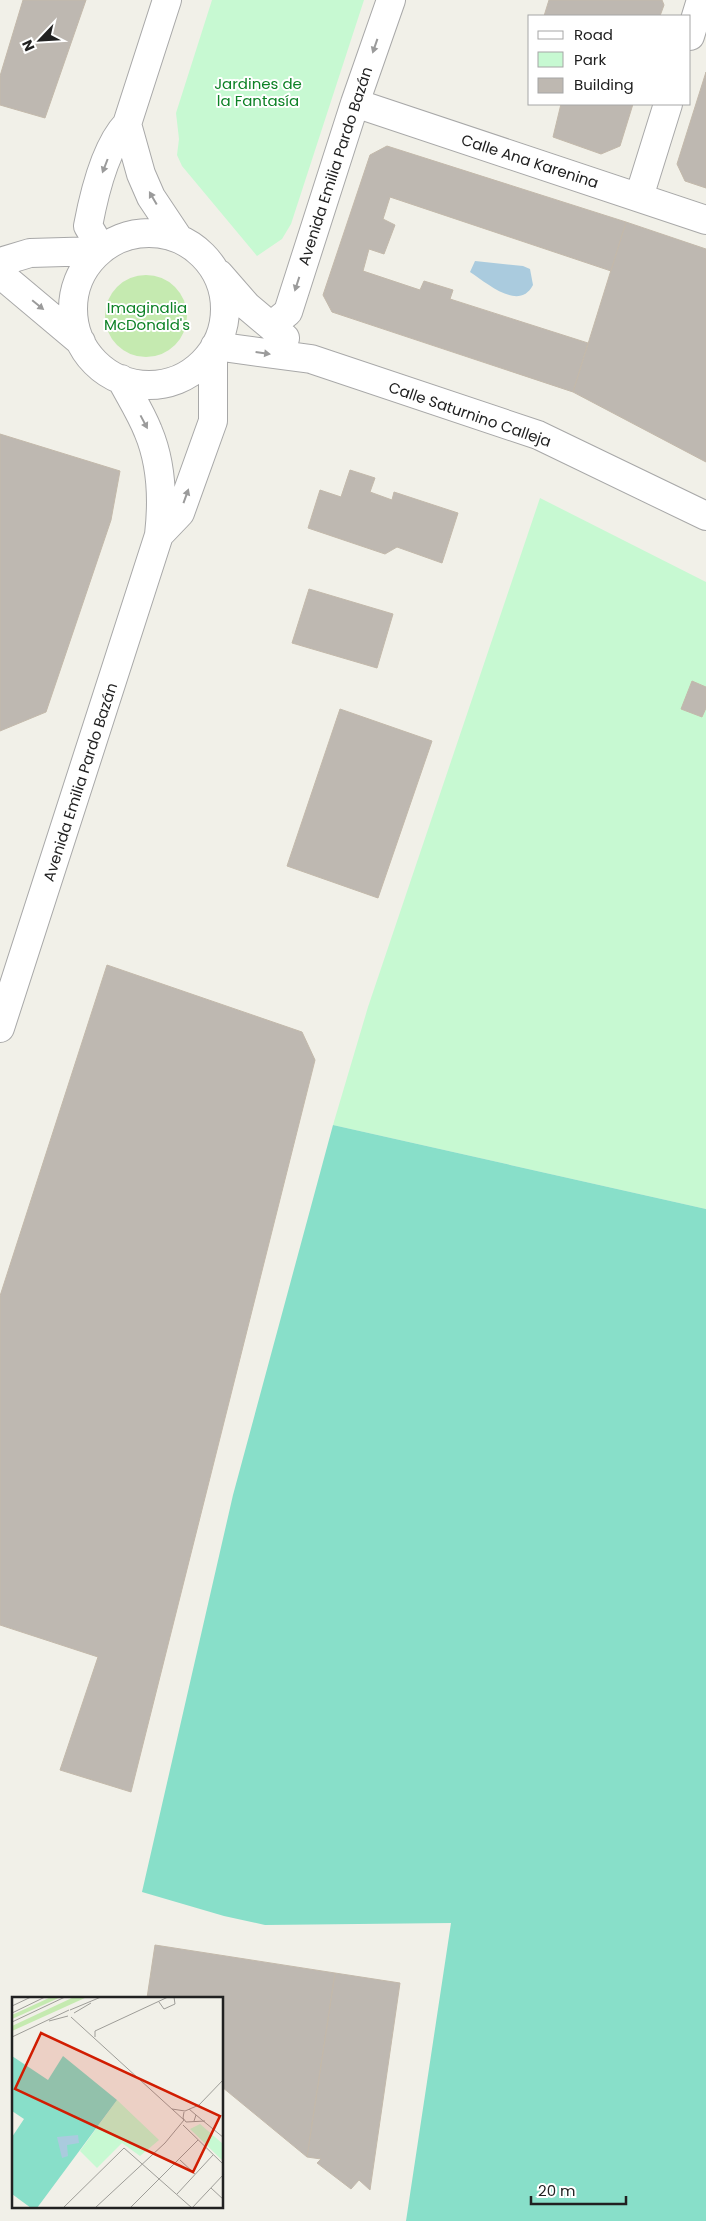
<svg xmlns="http://www.w3.org/2000/svg" width="706" height="2221" font-family="Poppins,sans-serif">
<style>
.grass{fill:#c5eab0}
.park{fill:#c7f9d2}
.pitch{fill:#88dfc9}
.water{fill:#aacbde}
.building{fill:#beb8b1;stroke:#c3b9ab}
.lines{fill:none;stroke-linecap:round;stroke-linejoin:round}
.minor-casing{stroke:#a8a8a8;stroke-width:30}
.minor{stroke:#fff;stroke-width:28}
.oneway{fill:#9b9b9b}
.labels{text-anchor:middle;dominant-baseline:central;stroke-width:4;stroke-linejoin:round;paint-order:stroke}
.park-label{font-size:15px;fill:#0d8226;stroke:#fff}
.street-label{font-size:15px;fill:#212121;stroke:#fff}
.inset-road{fill:none;stroke:#9e9d98;stroke-width:1}
.view{fill:#d11d02;fill-opacity:0.15;stroke:#d11d02;stroke-width:2.5}
.inset-edge{fill:none;stroke:#212121;stroke-width:2.5}
</style>
<rect width="100%" height="100%" fill="#f1f0e8"/>
<path class="grass" d="M105 316a41 41 0 1 1 82 0a41 41 0 1 1-82 0Z"/>
<path class="park" d="M212 0H364L291 224 282 239 257 256 182 166 177 155 179 139 176 113Z
M540 498 706 582V1209L333 1125 368 1007Z"/>
<path class="pitch" d="M333 1125 706 1209V2221H406L451 1923 265 1925 224 1916 142 1892 233 1495Z"/>
<path class="water" d="M475 261 523 266 530 269 533 285C519 312 487 283 470 272Z"/>
<path class="building" d="M23 0H86L45 118 0 105V76Z
M549 0H662L664 5 660 16H544Z
M706 72V188L685 181 677 164Z
M561 104H633L620 146 601 154 553 137Z
M387 146 626 222 611 271 390 197 383 219 395 225 384 254 369 249 363 271 420 290 424 281 453 290 450 299 588 343 573 392 332 312 323 295 370 155Z
M626 222 706 249V462L573 392Z
M0 434 120 471 111 520 46 712 0 731Z
M350 470 375 478 370 492 392 500 394 492 458 513 442 563 397 547 385 554 308 528 320 490 341 497Z
M309 589 393 614 377 668 292 643Z
M692 681 706 687V708L702 717 681 709Z
M340 709 432 741 378 898 287 866Z
M107 965 302 1032 315 1060 131 1792 60 1770 98 1657 0 1625V1296Z
M155 1945 335 1973 307 2157 222 2087V1998H147Z
M335 1973 400 1983 370 2190 359 2180 351 2189 317 2163 321 2159 307 2157Z"/>
<g class="lines">
<g class="minor-casing">
<path id="minor" d="M690 36 701 0
M355 103 706 220
M127 124 141 174 151 197 179 239
M639 197 668 104
M73 309a76 76 0 1 1 152 0a76 76 0 1 1-152 0Z
M101 248 88 226C94 194 105 147 127 124L167 0
M0 262 30 253 99 251
M0 274 81 342
M219 274 247 306 285 338
M271 326 288 312 355 103 391 0
M215 346 311 359 538 435 706 516
M159 535 180 513 213 421V351
M0 1028 159 535C163 500 162 464 148 431 141 413 130 396 121 379"/>
</g>
<use href="#minor" class="minor"/>
</g>
<defs><path id="oneway-solid" d="M-6-.8H1V-3.2L6.5 0L1 3.2V.8H-6Z" transform="scale(1.25)"/></defs>
<g class="oneway">
<use href="#oneway-solid" transform="translate(375 46) rotate(109)"/>
<use href="#oneway-solid" transform="translate(105 166) rotate(111)"/>
<use href="#oneway-solid" transform="translate(153 198) rotate(-120)"/>
<use href="#oneway-solid" transform="translate(297 284) rotate(108)"/>
<use href="#oneway-solid" transform="translate(38 305) rotate(39)"/>
<use href="#oneway-solid" transform="translate(263 353) rotate(8)"/>
<use href="#oneway-solid" transform="translate(144 422) rotate(62)"/>
<use href="#oneway-solid" transform="translate(186 496) rotate(-70)"/>
</g>
<g class="labels">
<g class="park-label">
<text x="258" y="83">Jardines de<tspan x="258" dy="17">la Fantasía</tspan></text>
<text x="147" y="307">Imaginalia<tspan x="147" dy="17">McDonald's</tspan></text>
</g>
<g class="street-label">
<text transform="translate(530 161) rotate(18)">Calle Ana Karenina</text>
<text transform="translate(335 166) rotate(-72)">Avenida Emilia Pardo Bazán</text>
<text transform="translate(470 414) rotate(19)">Calle Saturnino Calleja</text>
<text transform="translate(80 782) rotate(-72)">Avenida Emilia Pardo Bazán</text>
</g>
</g>
<g transform="translate(12 1997)">
<rect width="211" height="211" fill="#f1f0e8"/>
<path d="M39 0H49L0 22V18ZM62 0H75L0 34V29Z" fill="#c5eab0"/>
<path d="M105 103 147 143 128 159 110 146 85 171 68 154ZM188 127 211 147V164L178 132Z" fill="#c7f9d2"/>
<path d="M0 59 36 83 51 59 105 103 25 211H19L0 197V140L12 122 0 114Z" fill="#88dfc9"/>
<path d="M66 138 67 146 55 148 56 159 50 161 45 140Z" fill="#aacbde"/>
<path class="inset-road" d="M147 5 152 12 163 7 162 0M0 9 19 0M58 13 89 0M0 16 33 0M62 16 79 6M59 20 172 123M37 24 56 19M0 25 53 0M0 40 57 13M83 40V34L156 0M160 112 173 114 187 108 212 82M177 112 184 118 182 124M172 115 171 121 174 125 193 124M184 118 212 141M171 128 212 168M168 163 183 177M199 191 212 203M165 197 201 158M51 211 112 151 180 211M83 211 153 146 172 123M118 211 186 143M180 211 212 177"/>
<path class="view" d="M29 36 208 119 181 175 3 92Z"/>
<rect width="211" height="211" class="inset-edge"/>
</g>
<rect x="528" y="15" width="162" height="90" fill="#ffffff" stroke="#a6a6a6"/>
<rect x="538" y="31" width="25" height="8" fill="#ffffff" stroke="#a6a6a6"/>
<text x="574" y="40" font-size="15" fill="#212121">Road</text>
<rect x="538" y="52" width="25" height="15" fill="#c7f9d2" stroke="#a6a6a6"/>
<text x="574" y="65" font-size="15" fill="#212121">Park</text>
<rect x="538" y="78" width="25" height="15" fill="#beb8b1" stroke="#a6a6a6"/>
<text x="574" y="90" font-size="15" fill="#212121">Building</text>
<g transform="translate(40 40) rotate(245)" stroke="#ffffff" stroke-width="4" paint-order="stroke">
<path d="M0-4L9 19L0 12L-9 19Z" fill="#212121"/>
<text y="-8" font-size="14" font-weight="bold" text-anchor="middle" fill="#212121">N</text>
</g>
<path d="M531 2196v8h95v-8" fill="none" stroke="#212121" stroke-width="2.5"/>
<text x="538" y="2196" font-size="15" fill="#212121" stroke="#ffffff" stroke-width="4" paint-order="stroke">20 m</text>
</svg>
